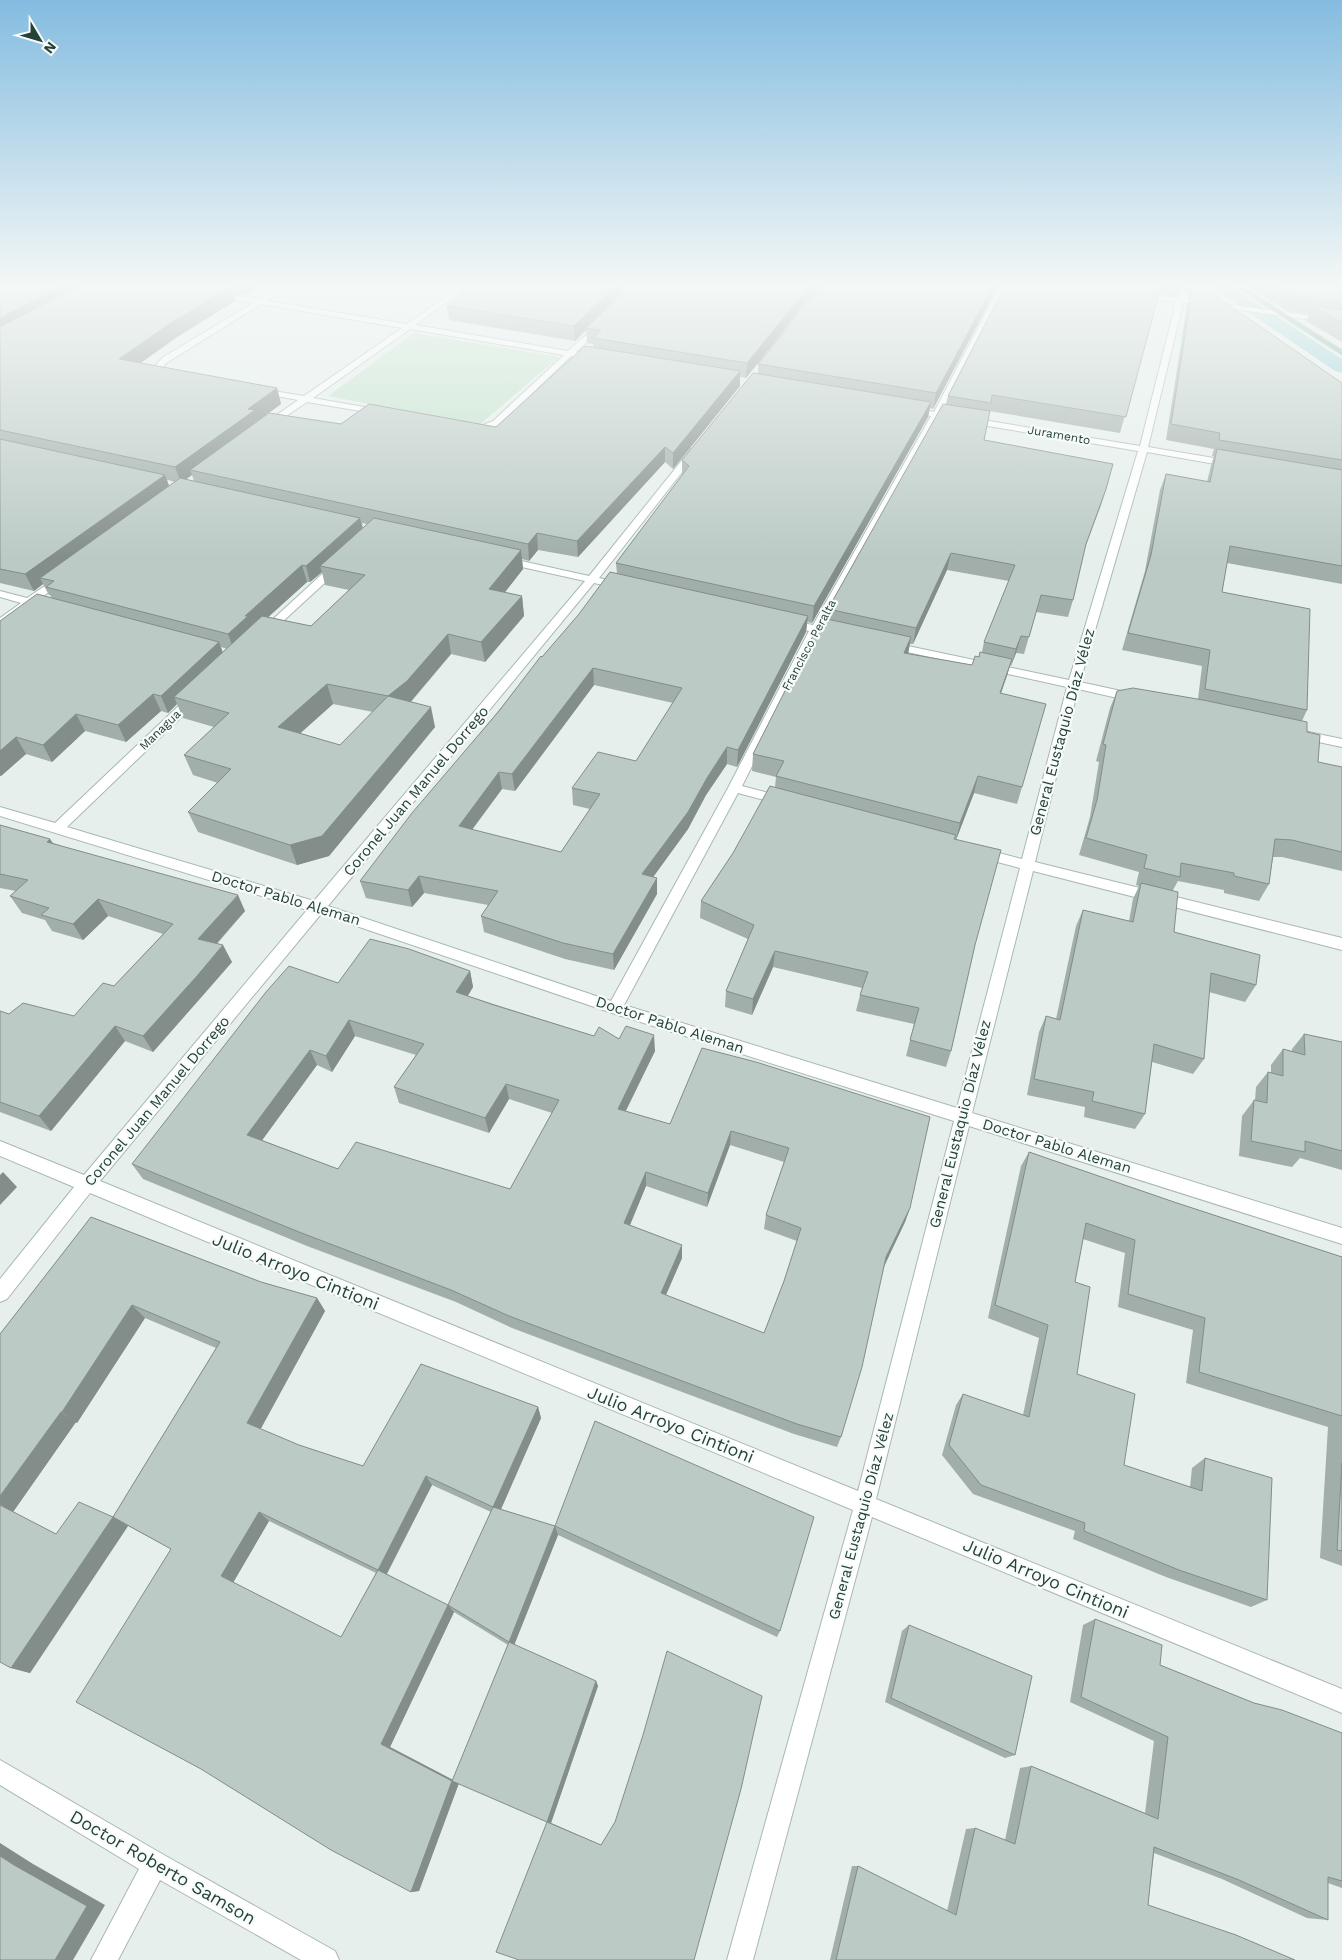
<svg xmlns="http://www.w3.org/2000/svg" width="1342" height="1960" font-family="'Work Sans',sans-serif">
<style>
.green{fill:#bfe0c8}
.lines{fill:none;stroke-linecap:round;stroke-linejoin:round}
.canal{fill:#8ec9d4;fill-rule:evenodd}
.minor-casing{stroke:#a8b8b2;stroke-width:2}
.major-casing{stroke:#c2cac8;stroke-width:2}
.minor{fill:#fff;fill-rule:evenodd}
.major{fill:#6aa596;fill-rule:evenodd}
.wall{fill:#a1aea9;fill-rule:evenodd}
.shaded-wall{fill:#838d89}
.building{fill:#bbcac4;stroke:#838d89;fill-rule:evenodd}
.labels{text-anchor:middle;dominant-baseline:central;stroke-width:4.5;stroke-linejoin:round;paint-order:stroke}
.far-street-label{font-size:12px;fill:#24423a;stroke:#f7fbf9}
.street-label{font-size:15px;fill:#24423a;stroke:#f7fbf9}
.near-street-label{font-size:18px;fill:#24423a;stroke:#f7fbf9}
</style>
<rect width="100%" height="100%" fill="#e6efeb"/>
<path class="green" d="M414 333 559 357 479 425 328 396Z"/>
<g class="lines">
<path class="canal" d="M1207 284H1227L1342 359V373L1335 371Z"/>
<g class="minor-casing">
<path id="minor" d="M284 284H292L267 301 407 324 464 284H472L415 325 568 351 601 322 605 324 604 326 576 352 600 358 596 360 571 356 499 425C490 429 476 435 468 429L469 427 483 425 493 421 564 355 410 329 313 398 381 410 385 413 384 415 307 402 267 429 264 428V424L298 400 255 392V388L304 396 402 328 261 304 168 362 164 365 165 370 177 373V377L158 373 156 365 162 358 253 303 214 296 210 294 211 292 259 299Z
M604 284 625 286 634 291 633 296 624 306H618L617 304 625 295 626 292Z
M1001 284H1008L941 413 1140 446 1176 302 1138 297 1134 295 1138 293 1178 298 1189 290 1193 292 1186 298 1193 301 1189 303H1183L1148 447 1232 461 1237 464 1232 467 1147 452 1080 682 1135 694 1141 698 1135 702 1078 689 1035 862 1342 938V950L1033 871 972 1113 1342 1228V1244L969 1126 876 1499 1342 1689V1713L872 1517 753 1960H727L853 1510 90 1193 7 1299 0 1302V1279L74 1187 0 1156V1141L84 1175 307 910 0 816V807L55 823 190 695H198L200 698 198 701 67 827 314 901 585 581 499 562 498 560 499 558 503 557 589 576 691 449H697V453L599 578 626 584 627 586 626 588 622 589 594 583 328 906 611 1001 728 788 809 631 782 625 781 623 786 620 813 625 931 416 909 413 905 410 909 407 934 412ZM939 418 1138 451 1069 680 889 642 883 645 889 648 1067 687 1022 859 980 848 975 850 973 853 975 856 1020 868 957 1108 624 1005 738 793 783 805 788 804 789 801 788 798 742 786 819 633 835 636 841 633 839 631 823 627ZM321 914 615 1014 954 1121 858 1491 100 1181Z
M1209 302 1342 320V324L1212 306H1209Z
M337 563 341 564 342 566 341 568 268 635H260L258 633 260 631 333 564Z
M61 575 65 576 66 578 65 580 38 600 40 603 39 605H31L0 626V618L21 603 0 597V591L27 598Z
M1299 730 1342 739V747L1295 737 1293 734 1295 731Z
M0 1760 164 1855 335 1951 339 1960H301L160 1880 118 1960H91L139 1869 0 1785Z"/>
</g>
<g class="major-casing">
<path id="major" d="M1176 284H1184L1213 304 1206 306Z
M1231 284H1239L1342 350V355Z"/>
</g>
<use href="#minor" class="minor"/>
<use href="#major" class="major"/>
</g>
<path class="wall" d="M0 284H263L245 295 232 293 235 301 177 337 141 363 277 388 281 404 258 421 341 424 496 427 593 347V344L587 343 586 330 575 341 449 320 447 306 623 292 630 286 624 284H821L746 378 740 377V386L673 469 665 462 578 557 538 550 529 561 522 559 523 569 505 592 522 596 524 616 485 662 451 654 411 702 435 727 329 856 297 865 198 832 188 812 218 783 193 775 184 755 214 727 183 718 177 704 168 713 161 711 126 742 85 731 52 762 26 754 1 776H0V621L52 598 50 595H49L43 584 34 591 0 583ZM192 475 194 481 186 479ZM167 480H168L175 482 169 486ZM362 523 367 524 363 528ZM322 572 325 585 349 590 311 626 268 617 307 582H310ZM221 647 227 649 223 653ZM333 704 373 712 340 745 300 733Z
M823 284H999L933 409 930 408 928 417 812 623 807 622 806 632 737 767 727 764 706 795 688 829 653 877 657 878V894L614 970 565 959 484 932 481 916 488 905 424 893 412 907 366 898 360 881 542 657 617 574 616 563 682 475V460L758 374V364ZM594 685 673 703 636 761 572 788 573 805 590 809 561 852 472 830 502 789 515 791Z
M1006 284H1181L1180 289 1176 296 1159 293 1120 433 989 411 984 440 1106 489 1084 550 1073 600 1068 617 1036 612 1024 654 1016 653 1011 666 1010 665 1001 693 1022 787 1017 804 974 793 956 840 975 945 951 1051 946 1067 906 1056 914 1024 856 1011 860 995 862 988 773 967 752 1015 725 1007 726 991 748 939 700 918 701 901 733 853 775 787 776 777 752 771 753 754 827 619 828 609 946 404 948 396ZM947 570 1009 581 984 642 982 652 972 665 908 654 910 644H913Z
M1243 284H1342V342L1306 321 1309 314 1287 311Z
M1192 291 1342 383V584L1227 563 1222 592 1307 710 1302 721 1318 762 1342 767V871L1282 857H1273L1269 884 1259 901 1224 893V890L1178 881 1173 890 1174 932 1256 985 1245 1002 1209 992 1204 1059 1193 1074 1152 1062 1145 1114 1135 1129 1084 1117 1085 1107 1027 1095 1039 1032 1046 1016 1056 1019 1076 926 1083 910 1129 921 1133 899 1139 886 1136 885 1139 872 1079 855 1090 817 1099 762 1096 761 1110 708 1117 691 1198 699 1202 666 1122 650 1145 571 1160 490 1166 474 1207 482 1211 465 1214 456H1212L1214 449 1166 440 1187 305Z
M0 825 50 839 53 843 245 911 217 944 232 962 206 992 153 1052 125 1041 51 1131 0 1112V1011L9 1014 74 1016 114 986 163 934 108 916 83 940 52 931 45 920 22 913 10 896 16 891 0 888Z
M470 971 473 987 468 996 594 1036 619 1039 655 1051 626 1111 670 1124 702 1048 910 1208 905 1222 885 1263 841 1437 837 1447 794 1434 512 1328 456 1302 307 1246 143 1179 132 1164 338 983ZM355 1036 416 1055 394 1087 399 1103 489 1133 509 1099 552 1113 510 1189 338 1169 262 1140 317 1065 332 1072ZM730 1145 784 1162 766 1215 764 1229 797 1241 784 1281 764 1333 666 1295 682 1258V1245L630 1225 646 1186 707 1207Z
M1304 1034 1342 1042V1170L1300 1158 1292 1167 1239 1156 1242 1116 1254 1100 1255 1101 1256 1087 1268 1072 1271 1073V1065L1283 1049 1292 1051V1049Z
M1029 1152 1174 1202 1342 1257V1566L1320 1558 1328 1427 1186 1383 1193 1330 1118 1307 1125 1253 1083 1239 1075 1282 1077 1374 1124 1465 1190 1487 1192 1468 1205 1458 1267 1600 1251 1607 1166 1577 1073 1539 1075 1531 973 1494 942 1455 956 1405 963 1394 1023 1415 1039 1338 988 1318 1021 1166Z
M91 1217 261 1282 317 1298 325 1311 260 1429 299 1445 363 1466 538 1407 541 1418 501 1509 555 1526 780 1631 777 1637 558 1535 514 1645 596 1681 598 1686 551 1823 601 1845 694 1960 547 1822 459 1783 419 1891 411 1892 171 1549 128 1526 30 1673 11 1668 0 1334ZM145 1318 216 1348 113 1517 56 1534 13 1512 76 1422 77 1423ZM432 1485 491 1512 448 1605 387 1574ZM269 1521 376 1573 341 1637 233 1582ZM454 1612 508 1645 453 1780 390 1747Z
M1095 1619 1160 1665 1254 1703 1342 1733V1888L1328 1883V1920L1307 1918 1222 1879 1154 1853 1148 1905 1295 1960H830L852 1866H858L947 1911 966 1829 975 1828 1005 1840 1020 1768 1031 1766 1145 1813 1154 1741 1070 1702 1083 1625Z
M909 1625 1015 1755 1005 1758 885 1702 902 1631Z"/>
<path class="shaded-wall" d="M66 284H99L0 336V318Z
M243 284H263L245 295Z
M618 284H623V294L586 328V330L575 341 574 326Z
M811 284H821L746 378 747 363Z
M994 284H999L933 409 936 393Z
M1179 284H1181L1180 289 1176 296Z
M231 287 235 301 177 337 125 374 119 359 172 322Z
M740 371V386L673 469V453Z
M277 388 281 404 190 470 192 475 181 483 175 467 248 409Z
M931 402 928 417 812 623 814 606Z
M665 447V462L578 557 577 541Z
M165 475 171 491 40 578 43 584 34 591 25 574Z
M1106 489 1101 505 1080 561 1086 544Z
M360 518 364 534 320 566 322 572 310 582 306 566Z
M537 533 538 550 529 561 528 544Z
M521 550 523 569 492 609 489 589Z
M951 553 947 570 913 644 916 628Z
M302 565 307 582 253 631 234 651 228 634 245 616Z
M522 596 524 616 485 662 481 642Z
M808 616 806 632 737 767 738 750Z
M448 634 451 654 411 701 393 716 388 696Z
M1021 636 1016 653 1011 666 1016 649Z
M911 637 908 654 904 653Z
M219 642 225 659 174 697 177 704 168 713 161 696Z
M1012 659 1007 676 995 710 1000 693Z
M593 668 594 685 515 791 512 774Z
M327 684 333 704 285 747 278 727Z
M153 694 161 711 126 742 118 725Z
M431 707 435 727 329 856 297 865 290 845Z
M76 714 85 731 52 762 43 745Z
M16 737 26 754 1 776 0 775V751Z
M727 747V764L706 795 688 829 643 891 642 874Z
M499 772 502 789 462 843 459 826Z
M978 776 974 793 956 840 960 823Z
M50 839 60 855 47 842Z
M419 876 424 893 412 907 408 890Z
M657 878V894L614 970 613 954Z
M238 895 245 911 206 955 198 939Z
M98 899 108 916 83 940 73 924Z
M223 945 232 962 153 1052 143 1036Z
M775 951 773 967 752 1015 753 999Z
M470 971 473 987 460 1008 456 992Z
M349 1020 355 1036 332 1072 326 1056Z
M115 1026 125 1041 51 1131 39 1116Z
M654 1035 655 1051 619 1124 618 1109Z
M310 1050 317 1065 255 1150 247 1135Z
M506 1084 509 1099 489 1133 485 1118Z
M731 1131 730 1145 707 1207 708 1193Z
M3 1172 17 1187 0 1205V1175Z
M646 1172V1186L625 1237 624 1223Z
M910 1208 905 1222 882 1271 886 1257Z
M682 1245V1258L661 1306V1293Z
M317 1298 325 1311 258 1434 247 1423Z
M132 1305 145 1318 77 1423 62 1412Z
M538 1407 541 1418 498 1516 493 1507Z
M61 1412 76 1422 13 1512 0 1505V1496Z
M426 1476 432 1485 385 1577 378 1570Z
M259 1512 269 1521 233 1583 221 1576Z
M113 1517 128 1526 30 1673 11 1668Z
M555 1526 558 1535 513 1648 509 1642Z
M448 1605 454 1612 390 1747 459 1783 419 1891 411 1892 381 1744Z
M596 1681 598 1686 551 1823 603 1846 547 1822Z
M0 1843 33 1864 105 1905 73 1960H55L14 1865 0 1856Z"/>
<path class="building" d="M0 284H66L0 318Z
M83 284H215L231 287 172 322 119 359 277 388 248 409 255 410 175 467 0 430V327Z
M476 284H618L574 326 447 306Z
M632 284H811L747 363 593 338 601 330 586 328Z
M823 284H994L936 393 758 364Z
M1006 284H1146L1161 286 1126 417 992 395 991 403 948 396Z
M1273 284H1342V303L1293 296Z
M1192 291 1213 294 1342 383V460L1219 440 1220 433 1171 424Z
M1312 306 1342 310V323Z
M585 346 740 371 673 453 665 447 577 541 537 533 528 544 190 470 269 413 341 424 369 404 496 427Z
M753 373 931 402 814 606 616 563 689 466 682 460Z
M943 404 990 411 984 440 1113 464 1106 489 1086 544 1073 600 1041 595 1029 637 1021 636 1016 649 984 642 1015 565 951 553 916 628 828 609Z
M0 439 165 475 25 574 0 569Z
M1217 449 1342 470V566L1230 546 1222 592 1310 609 1307 710 1205 689 1210 650 1128 633 1151 555 1166 474 1210 482Z
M180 478 360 518 306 566 302 565 245 616H248L228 634 46 587 54 581 40 578Z
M374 518 521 550 489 589 522 596 481 642 448 634 407 681 388 696 431 707 322 836 290 845 188 812 231 769 184 755 229 713 174 697 262 616 311 626 365 575 320 566ZM327 684 388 696 340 745 278 727Z
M610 572 808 616 738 750 727 747 707 778 688 812 642 874 657 878 613 954 563 943 481 916 498 891 419 876 408 890 360 881 412 813 499 711 541 656 542 657 579 614ZM593 668 682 688 636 761 598 752 572 788 600 794 561 852 459 826 499 772 512 774Z
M37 594 219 642 161 696 153 694 118 725 76 714 43 745 16 737 0 751V621Z
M822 618 911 637 904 653 972 665 975 656 979 657 980 652 1012 659 1000 693 1046 704 1022 787 978 776 960 823 776 776 784 761 753 754Z
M1133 688 1203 700 1307 722V732L1320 735 1318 762 1342 767V852L1292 840 1275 839 1269 884 1234 876V873L1181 863 1180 877 1144 868 1147 855 1086 838 1097 800 1106 745 1103 744 1117 691Z
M770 786 956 835 954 839 1001 850 975 945 951 1051 910 1040 919 1008 860 995 868 972 775 951 753 999 726 991 754 925 701 901 733 853Z
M0 825 50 839 47 842 238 895 198 939 223 945 197 976 143 1036 115 1026 39 1116 0 1102V1011L9 1014 23 1003 74 1016 103 983 114 986 173 924 98 899 73 924 41 915 49 908 10 896 28 880 0 874Z
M1141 883 1178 892 1174 932 1260 955 1256 985 1211 973 1204 1059 1154 1044 1145 1114 1092 1101 1094 1092 1034 1079 1046 1016 1060 1020 1083 910 1133 922Z
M370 939 409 949 470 971 456 992 494 1005 594 1036 599 1027 619 1039 626 1026 654 1035 618 1109 670 1124 702 1048 756 1062 930 1117 910 1208 886 1257 862 1367 841 1437 797 1424 509 1316 451 1290 299 1232 132 1164 266 992 289 966 338 983ZM349 1020 424 1044 394 1087 485 1118 506 1084 559 1100 510 1189 356 1142 338 1169 247 1135 310 1050 326 1056ZM731 1131 789 1148 766 1215 801 1228 784 1281 764 1333 661 1293 682 1245 624 1223 646 1172 708 1193Z
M1304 1034 1342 1042V1151L1305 1141V1152L1251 1141 1254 1100 1267 1103 1268 1072 1283 1076V1049L1305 1055Z
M1029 1152 1174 1202 1342 1257V1416L1199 1372 1205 1318 1128 1294 1135 1240 1086 1223 1075 1282 1090 1287 1077 1374 1135 1394 1124 1465 1202 1491 1205 1458 1272 1478 1267 1600 1179 1570 1084 1531 1085 1523 981 1485 949 1445 963 1394 1029 1417 1048 1325 995 1305Z
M91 1217 261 1282 317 1298 247 1423 299 1445 363 1466 421 1364 538 1407 493 1507 426 1476 378 1570 448 1605 381 1744 452 1781 411 1892 331 1850 201 1769 76 1702 171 1549 113 1517 220 1342 132 1305 62 1412H61L0 1496V1334ZM259 1512 378 1570 341 1637 221 1576Z
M595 1421 814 1517 780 1631 555 1526Z
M1342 1463V1551L1337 1550Z
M79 1502 113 1517 11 1668 0 1662V1505L56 1534Z
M493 1507 555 1526 509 1642 448 1605Z
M1095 1619 1162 1645 1160 1665 1254 1703 1282 1710 1342 1733V1881L1328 1877V1920L1239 1880 1154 1847 1148 1905 1236 1935 1295 1960H836L858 1866 956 1915 975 1828 1015 1844 1031 1766 1158 1819 1168 1737 1081 1697Z
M909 1625 1032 1676 1015 1755 891 1698Z
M509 1642 596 1681 547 1822 452 1781Z
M667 1651 762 1696 741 1789 694 1960H519L496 1952 547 1822 601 1845 615 1822 643 1735Z
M0 1856 14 1865 87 1906 55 1960H0Z"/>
<linearGradient id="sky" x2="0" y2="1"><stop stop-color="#84bce0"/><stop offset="0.51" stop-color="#f4f8f6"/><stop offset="1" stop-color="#f4f8f6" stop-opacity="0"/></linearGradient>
<rect width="1342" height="559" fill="url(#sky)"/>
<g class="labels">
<g class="far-street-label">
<text transform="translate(1059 435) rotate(10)">Juramento</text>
<text transform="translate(809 645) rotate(-62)">Francisco Peralta</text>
<text transform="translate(160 730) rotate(-44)">Managua</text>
</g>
<g class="street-label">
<text transform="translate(1062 732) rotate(-75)">General Eustaquio Díaz Vélez</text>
<text transform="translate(416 791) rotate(-50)">Coronel Juan Manuel Dorrego</text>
<text transform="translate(286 898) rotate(17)">Doctor Pablo Aleman</text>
<text transform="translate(670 1025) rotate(18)">Doctor Pablo Aleman</text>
<text transform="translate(157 1101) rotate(-50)">Coronel Juan Manuel Dorrego</text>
<text transform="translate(960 1124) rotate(-76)">General Eustaquio Díaz Vélez</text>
<text transform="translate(1057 1146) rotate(17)">Doctor Pablo Aleman</text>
<text transform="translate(861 1516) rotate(-75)">General Eustaquio Díaz Vélez</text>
</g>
<g class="near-street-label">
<text transform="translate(296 1271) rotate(22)">Julio Arroyo Cintioni</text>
<text transform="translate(671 1424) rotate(22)">Julio Arroyo Cintioni</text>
<text transform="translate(1046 1578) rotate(23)">Julio Arroyo Cintioni</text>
<text transform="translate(163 1867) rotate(30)">Doctor Roberto Samson</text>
</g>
</g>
<g transform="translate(40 40) rotate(128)" stroke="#f7fbf9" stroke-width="4" paint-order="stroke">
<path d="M0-4L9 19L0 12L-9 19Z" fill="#24423a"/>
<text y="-8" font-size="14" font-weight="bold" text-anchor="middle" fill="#24423a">N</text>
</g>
</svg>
